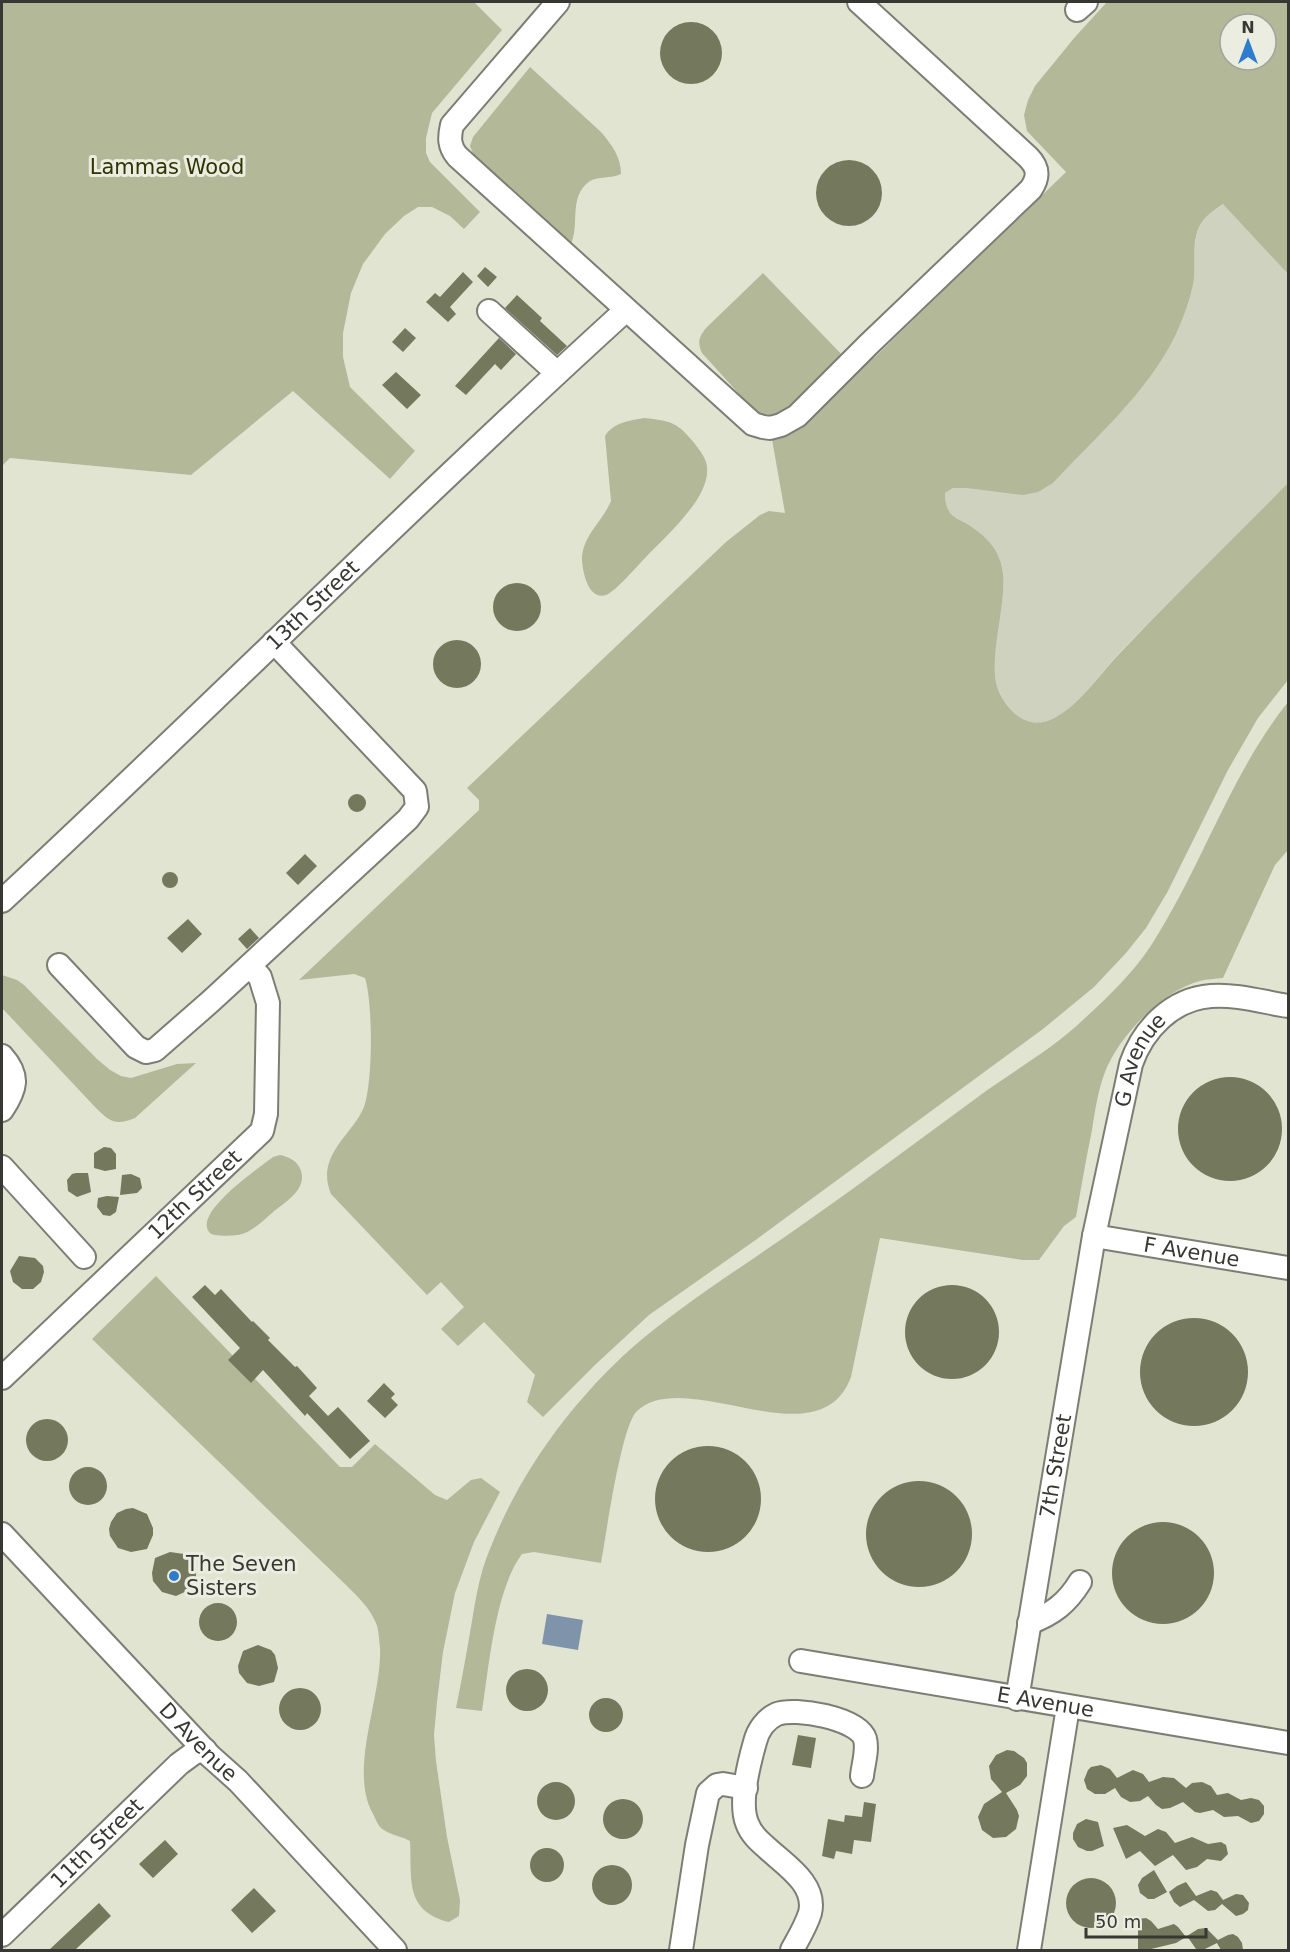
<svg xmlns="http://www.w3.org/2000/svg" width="1290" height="1952" font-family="'DejaVu Sans',sans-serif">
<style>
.built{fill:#e1e4d1}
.green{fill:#cfd2be}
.forest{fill:#b3b899;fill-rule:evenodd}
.water{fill:#7f93ab}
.building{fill:#74785c}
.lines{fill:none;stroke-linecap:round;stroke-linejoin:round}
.minor-casing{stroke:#7c7e74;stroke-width:26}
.minor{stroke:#fff;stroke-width:22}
.poi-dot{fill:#2e7dcc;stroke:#ebede1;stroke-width:2}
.labels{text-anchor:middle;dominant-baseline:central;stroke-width:6;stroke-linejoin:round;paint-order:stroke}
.park-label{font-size:21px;fill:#303400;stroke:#ebede1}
.street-label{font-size:21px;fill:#373733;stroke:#ebede1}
.poi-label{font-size:21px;fill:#373733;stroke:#ebede1;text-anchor:start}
</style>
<rect width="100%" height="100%" fill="#ebede1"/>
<path class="built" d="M356 2H1172L1288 239V1950H2V466L10 458 191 475 293 390 390 479 415 452 350 387 279 310Z"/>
<path class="green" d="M1224 204 1288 274V483C1232 540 1174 596 1118 654 1099 675 1077 709 1050 720 1027 729 1010 713 1000 693 985 666 1007 607 1003 572 1000 549 986 536 966 524 962 521 955 518 951 514 946 508 945 501 945 493L953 488 1053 483C1096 437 1147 393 1175 335 1183 318 1191 298 1194 279 1196 261 1192 242 1200 225 1204 216 1216 210 1224 204Z"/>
<path class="forest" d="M2 2H474L502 30 432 113 426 138V153L430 162 480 212 464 229 450 216 432 207H418L404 216 385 234 363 264 351 293 343 333V357L350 387 415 451 390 479 293 391 191 475 10 458 2 466Z
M1107 2H1288V274L1223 204C1217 208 1210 213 1205 218 1190 234 1196 260 1194 279 1191 298 1183 319 1175 336 1147 393 1096 437 1053 483L1038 492 1023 495 967 488H953L945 493C945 501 946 508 951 514 955 518 962 521 967 524 986 536 1000 549 1003 573 1007 607 985 666 1000 694 1010 713 1027 729 1050 720 1077 709 1099 675 1119 654 1174 596 1232 540 1288 483V680L1258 718 1228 770 1168 891 1146 928 1126 953 1094 987 1043 1029 757 1239 649 1315 597 1363 543 1417 527 1402 535 1375 484 1322 458 1346 441 1329 464 1307 441 1282 427 1295 331 1194C329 1189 327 1182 327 1176 327 1148 354 1131 364 1107 373 1082 373 1003 365 978L354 974 299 980 479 810V800L467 788 726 542 760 515 769 511 785 513 770 428 702 353C697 342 699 337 706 328L763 273 847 360 862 364 875 357 1066 172 1027 131 1024 115 1028 100 1035 86 1075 37ZM1230 24H1266V60H1230Z
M530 67 601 132C612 145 621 157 621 174 611 179 598 176 590 181 567 197 581 226 570 246L475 158 470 146 473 137Z
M644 418C672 421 677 422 695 444 700 451 707 459 707 468 710 498 665 537 646 557 638 565 615 592 606 595 588 601 582 570 582 558 583 535 603 521 611 501L605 436C614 422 629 421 644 418Z
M1288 702V850L1275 865 1223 978C1215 979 1207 979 1200 981 1162 991 1119 1036 1105 1072 1098 1090 1095 1111 1092 1130 1086 1159 1081 1188 1076 1217L1064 1226 1039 1260H1023L880 1238 851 1377C819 1463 687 1365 637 1411 621 1426 606 1536 601 1563L534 1552 522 1554C495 1590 489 1667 482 1711L456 1708C462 1679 467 1650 472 1621 476 1597 480 1572 490 1549 520 1472 572 1401 634 1346 684 1303 745 1265 799 1227 862 1183 923 1137 986 1091 1018 1068 1055 1047 1084 1019 1108 997 1134 972 1152 944 1202 866 1230 775 1288 702Z
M2 975 17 980 24 985 97 1059 110 1070 121 1076 131 1078 177 1064 196 1063 135 1118C116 1126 110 1122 96 1108L2 1008Z
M280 1155C289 1157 298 1161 301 1171 307 1190 285 1202 272 1213 264 1220 253 1231 242 1234 236 1236 214 1237 210 1233 191 1214 259 1168 273 1157Z
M156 1276 340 1467H352L375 1444 435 1495 447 1500 471 1480 481 1478 500 1492 474 1542 455 1593 443 1652 437 1702 434 1735 436 1761 447 1837 460 1900 459 1916 449 1922C404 1911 412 1878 410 1841 401 1836 389 1835 381 1828 377 1824 375 1817 372 1812 349 1768 382 1697 380 1648 379 1640 379 1628 375 1621 369 1607 357 1596 346 1585L92 1339Z"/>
<path class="water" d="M547 1614 583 1620 578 1650 542 1644Z"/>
<path class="building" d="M660 53a31 31 0 1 1 62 0a31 31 0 1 1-62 0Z
M816 193a33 33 0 1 1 66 0a33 33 0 1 1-66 0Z
M485 267 497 277 488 287 477 276Z
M463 272 473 282 450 307 456 314 448 322 426 302 435 293 440 297Z
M517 295 542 318 540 321 567 346 557 355 505 308Z
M405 328 416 338 403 352 392 342Z
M499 338 516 354 501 370 495 364 466 395 455 386Z
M396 372 421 395 407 409 382 385Z
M493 607a24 24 0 1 1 48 0a24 24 0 1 1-48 0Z
M433 664a24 24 0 1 1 48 0a24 24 0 1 1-48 0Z
M348 803a9 9 0 1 1 18 0a9 9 0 1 1-18 0Z
M305 854 317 866 298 885 286 873Z
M162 880a8 8 0 1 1 16 0a8 8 0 1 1-16 0Z
M188 919 202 934 182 953 167 938Z
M250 928 259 938 247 949 238 939Z
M1178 1129a52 52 0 1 1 104 0a52 52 0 1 1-104 0Z
M104 1147 111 1148 116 1154V1169L105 1171 94 1168V1153Z
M76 1173H88L91 1192 77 1197 68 1191 67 1180 72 1174Z
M131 1174 140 1178 142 1188 137 1193 120 1195 122 1175Z
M107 1196 119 1197 116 1212 110 1216 103 1215 97 1207 98 1198Z
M19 1256 35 1258 43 1266 44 1272 41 1282 33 1289H22L13 1282 10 1271Z
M205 1285 215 1295 221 1289 252 1322 253 1321 270 1338 268 1340 295 1367 297 1366 317 1388 309 1396 328 1416 338 1407 370 1441 350 1459 307 1413 305 1416 263 1370 251 1383 228 1360 240 1348 192 1297Z
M905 1332a47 47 0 1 1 94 0a47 47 0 1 1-94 0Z
M1140 1372a54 54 0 1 1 108 0a54 54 0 1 1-108 0Z
M384 1383 395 1394 391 1398 398 1405 385 1418 367 1401Z
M26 1440a21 21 0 1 1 42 0a21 21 0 1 1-42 0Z
M655 1499a53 53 0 1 1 106 0a53 53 0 1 1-106 0Z
M69 1486a19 19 0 1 1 38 0a19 19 0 1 1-38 0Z
M866 1534a53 53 0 1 1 106 0a53 53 0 1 1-106 0Z
M133 1508 147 1514 153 1528V1535L147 1549 131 1552 118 1548 110 1536 109 1529 111 1522 117 1513 126 1509Z
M1112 1573a51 51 0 1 1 102 0a51 51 0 1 1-102 0Z
M170 1552 184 1554 194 1564 196 1571V1578L189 1590 176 1596 162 1592 153 1581 152 1573 155 1558Z
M199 1622a19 19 0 1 1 38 0a19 19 0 1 1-38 0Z
M258 1645 271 1650 275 1655 278 1668 274 1682 259 1686 247 1683 239 1673 238 1666 243 1651Z
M506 1690a21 21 0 1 1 42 0a21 21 0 1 1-42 0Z
M279 1709a21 21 0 1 1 42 0a21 21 0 1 1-42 0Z
M589 1715a17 17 0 1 1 34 0a17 17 0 1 1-34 0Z
M798 1735 816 1738 811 1768 792 1765Z
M1007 1750 1014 1751 1024 1758 1027 1763V1776L1020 1785 1006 1793 1017 1810 1019 1816 1016 1829 1006 1837 993 1838 982 1830 978 1817 984 1804 1002 1792 991 1779 989 1766 996 1755Z
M1101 1765 1110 1769 1117 1778 1133 1770 1143 1774 1149 1782 1163 1777 1174 1778 1186 1788 1192 1783 1202 1782 1211 1786 1217 1795 1228 1793 1241 1800 1251 1798 1259 1800 1264 1806V1814L1259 1821 1251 1823 1238 1816 1224 1817 1213 1810 1200 1813 1195 1812 1183 1802 1170 1808 1162 1809 1156 1805 1148 1796 1140 1801 1130 1802 1121 1797 1115 1788 1105 1794H1095L1087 1789 1084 1780 1088 1770 1091 1767Z
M537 1801a19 19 0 1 1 38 0a19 19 0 1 1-38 0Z
M603 1819a20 20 0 1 1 40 0a20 20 0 1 1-40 0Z
M864 1802 876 1804 871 1842 854 1840 852 1854 836 1851 834 1859 822 1856 828 1819 844 1822 845 1815 862 1817Z
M1086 1819 1098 1822 1104 1846 1092 1851H1087L1078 1847 1073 1839V1833L1077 1824Z
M1127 1825 1145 1836 1158 1829 1166 1832 1175 1843 1192 1837 1208 1844 1221 1842 1226 1845 1228 1854 1221 1861 1207 1859 1197 1867 1186 1870 1173 1855 1155 1866 1140 1851 1126 1859 1113 1828Z
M165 1840 178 1854 153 1878 139 1864Z
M530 1865a17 17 0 1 1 34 0a17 17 0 1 1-34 0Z
M592 1885a20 20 0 1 1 40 0a20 20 0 1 1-40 0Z
M1154 1870 1167 1892 1154 1899H1148L1140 1893 1138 1885 1142 1878Z
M1066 1903a25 25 0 1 1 50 0a25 25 0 1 1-50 0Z
M1186 1882 1196 1896 1211 1890 1217 1892 1223 1900 1236 1894 1243 1895 1249 1903 1248 1910 1243 1914 1236 1916 1222 1904 1215 1910 1208 1911 1194 1900 1180 1907 1174 1902 1169 1892 1177 1886Z
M254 1888 276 1911 252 1933 231 1910Z
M99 1903 111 1916 75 1950H49Z
M1146 1918 1151 1921 1158 1929 1174 1924 1178 1927 1186 1937 1176 1943 1147 1950H1138V1919Z
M1206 1928 1218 1940 1228 1935 1233 1934 1238 1937 1242 1943 1243 1950H1221L1217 1943 1203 1950 1196 1949 1187 1936 1198 1929Z"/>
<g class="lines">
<g class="minor-casing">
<g id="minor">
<path d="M558 2 452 125C449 138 449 146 457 156L753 424 763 427 770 428 781 425 797 416 868 345 1031 189C1039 177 1039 168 1028 157L859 2"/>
<path d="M1077 10 1086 2"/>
<path d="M489 311 557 373"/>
<path id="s1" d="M2 901C212 706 414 503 626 310"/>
<path d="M59 965 136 1047 146 1052 155 1050 211 1001 408 819 417 807 415 791 274 642"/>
<path d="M2 1056C20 1076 16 1089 2 1110"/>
<path d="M2 1167 84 1257"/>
<path id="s2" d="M1094 1236 1288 1268"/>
<path id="s3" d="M2 1378 262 1131 266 1114 268 1003 260 977 250 966"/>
<path id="s4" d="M2 1534 210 1756 238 1781 395 1950"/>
<path d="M1029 1623C1053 1614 1067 1603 1080 1582"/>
<path id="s5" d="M801 1661 1288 1743"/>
<path id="s6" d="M1017 1699 1094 1236 1131 1064C1143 1029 1172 999 1211 996 1236 994 1263 1002 1288 1006"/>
<path id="s7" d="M2 1935 179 1764 194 1753 205 1750"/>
<path d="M681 1950 697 1845 708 1793 717 1785 723 1784 746 1788"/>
<path d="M792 1950C798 1939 806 1926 810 1913 817 1884 785 1865 767 1848 759 1841 751 1834 747 1823 739 1803 749 1763 755 1742 758 1730 766 1719 777 1714 795 1707 858 1718 865 1739 868 1750 863 1765 862 1776"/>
<path d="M1029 1950 1068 1707"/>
</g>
</g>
<use href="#minor" class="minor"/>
</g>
<circle class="poi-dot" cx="174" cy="1576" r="6"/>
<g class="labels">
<g class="park-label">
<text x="167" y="167">Lammas Wood</text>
</g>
<g class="street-label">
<text stroke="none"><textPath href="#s1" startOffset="429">13th Street</textPath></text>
<text stroke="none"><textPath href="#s6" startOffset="652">G Avenue</textPath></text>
<text stroke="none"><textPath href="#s3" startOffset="266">12th Street</textPath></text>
<text stroke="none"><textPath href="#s2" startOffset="99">F Avenue</textPath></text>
<text stroke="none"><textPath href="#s6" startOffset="236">7th Street</textPath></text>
<text stroke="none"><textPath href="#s5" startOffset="248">E Avenue</textPath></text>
<text stroke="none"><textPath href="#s4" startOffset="286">D Avenue</textPath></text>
<text stroke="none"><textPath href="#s7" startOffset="132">11th Street</textPath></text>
</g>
<g class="poi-label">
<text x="186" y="1564">The Seven<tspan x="186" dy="24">Sisters</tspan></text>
</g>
</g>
<rect width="1290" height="1952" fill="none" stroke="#373733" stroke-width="6"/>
<g transform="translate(1248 42)"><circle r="28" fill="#ebede1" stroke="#a3a49b" stroke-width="1.5"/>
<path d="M0-4.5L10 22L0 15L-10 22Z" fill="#2e7dcc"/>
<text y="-9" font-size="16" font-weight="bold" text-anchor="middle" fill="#373733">N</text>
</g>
<path d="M1086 1928v9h120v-9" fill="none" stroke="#373733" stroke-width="3"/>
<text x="1095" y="1928" font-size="18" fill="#373733" stroke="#ebede1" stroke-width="4.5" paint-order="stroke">50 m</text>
</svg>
